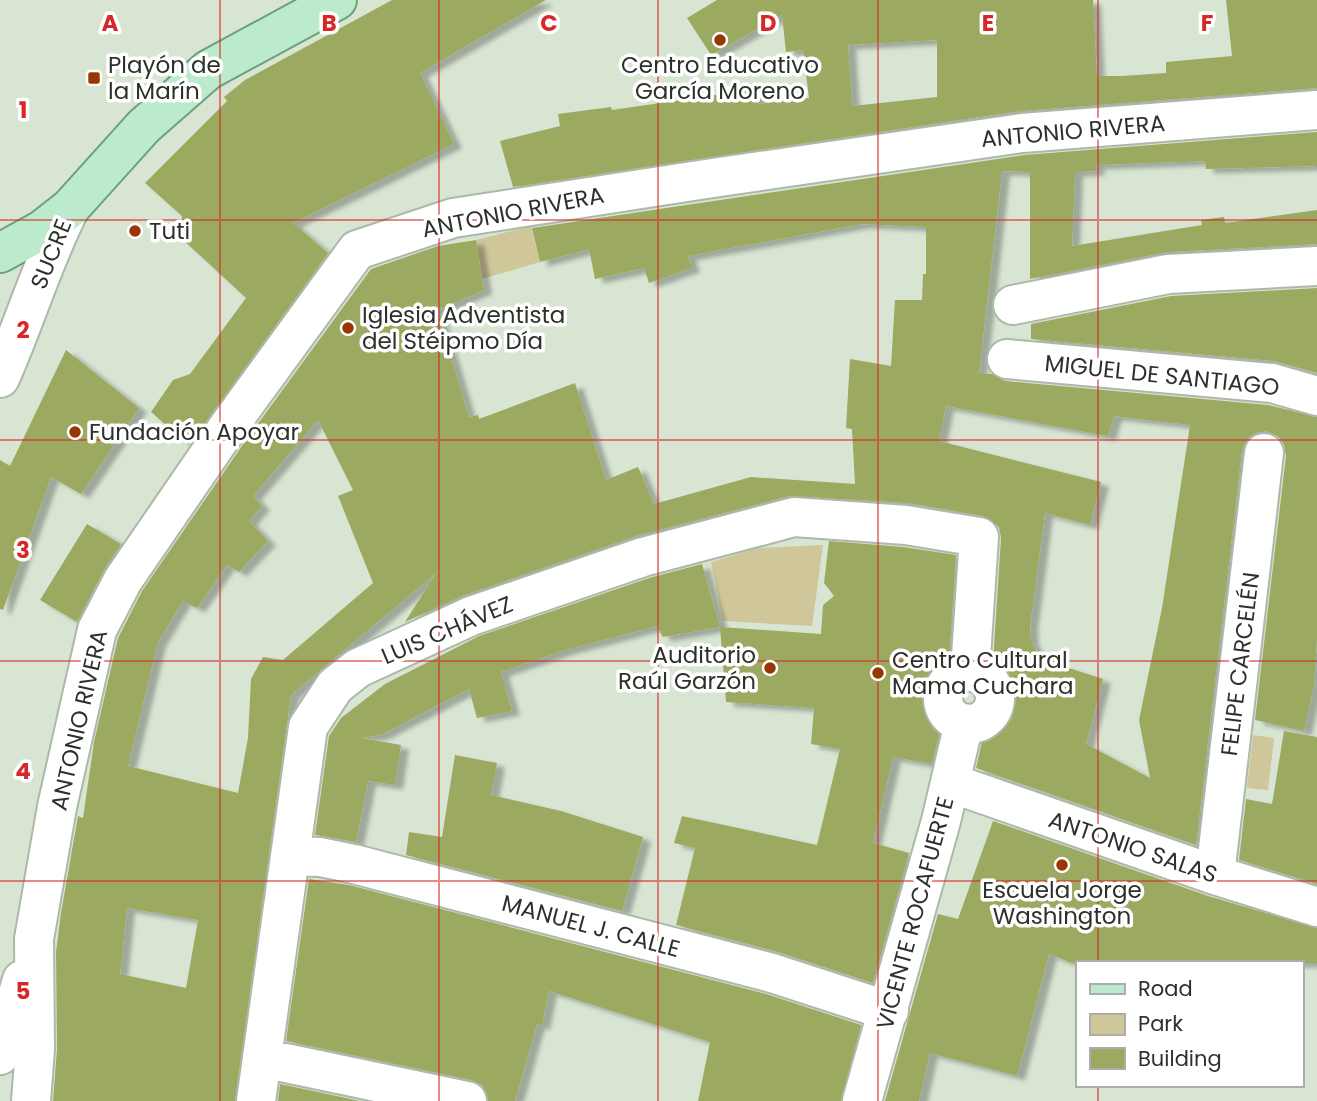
<svg xmlns="http://www.w3.org/2000/svg" width="1317" height="1101" font-family="Poppins,sans-serif">
<style>
.green{fill:#cfc69a}
.building{fill:#9ca961;fill-rule:evenodd;filter:url(#shadow)}
.lines{fill:none;stroke-linecap:round;stroke-linejoin:round}
.minor-casing{stroke:#adb9a8;stroke-width:42}
.major-casing{stroke:#6ba07d;stroke-width:42}
.minor{stroke:#fff;stroke-width:38}
.major{stroke:#bbeacc;stroke-width:38}
.grid{fill:none;stroke:#d62828;stroke-width:2;stroke-opacity:0.55}
.poi-dot{fill:#9a3603;stroke:#fff;stroke-width:2.5}
.labels{text-anchor:middle;dominant-baseline:central;stroke-width:7;stroke-linejoin:round;paint-order:stroke}
.poi-label{font-size:23px;fill:#2c312a;stroke:#fff;text-anchor:start}
.street-label{font-size:23px;fill:#2c312a;stroke:#fff}
.grid-label{font-size:23px;text-anchor:middle;font-weight:bold;fill:#d62828;stroke:#fff;stroke-width:7;stroke-linejoin:round;paint-order:stroke}
</style>
<defs>
<filter id="shadow"><feDropShadow dx="8" dy="4.5" stdDeviation="2" flood-color="#0004"/></filter>
</defs>
<rect width="100%" height="100%" fill="#d8e5d3"/>
<path class="green" d="M531 226 540 262 482 279 476 240Z
M823 545 812 626 723 621 711 562 758 548Z
M1253 735 1274 738 1268 790 1247 788Z"/>
<path class="building" d="M392 0H546L420 73 454 144 293 223 328 253 189 445 151 412 173 380 190 374 246 298 180 237 182 216 145 183 227 101 224 97 245 80Z
M717 0H1093L1097 76H1122L1166 73V62L1232 56 1226 0H1317V88L1019 111 513 187 500 141 560 126 558 114 611 107 612 110 757 89 758 104 809 98 803 50 786 52 782 15 711 55 687 18ZM937 40V97L852 106 848 45Z
M1317 132V166L1206 169 1205 161 1096 165 1097 171 1075 172 1072 246 1202 225 1201 220 1224 217 1225 223 1317 210V244L1167 252 1030 279V172L1002 171 979 373 992 374 1005 381 1268 405 1317 417V637L1314 686 1304 731 1255 720 1286 456 1284 445 1278 436 1266 431 1255 433 1247 439 1242 450 1196 845 976 768 984 733 1012 719 1010 705 1017 696 999 665 993 662 1001 538 999 527 983 516 908 503 789 496 636 536 464 595 405 622 436 573 291 695 235 1101H53L57 1049 56 952 61 913 78 816 83 818 94 742 118 638 142 591 246 440 371 269 438 246 476 240 484 290 437 310 469 417 478 415 479 419 575 383 606 480 638 467 654 504 751 477 855 484 852 429 846 428 850 359 891 366 895 300H922L923 274H926V227L862 224 688 256 692 268 649 283 644 268 595 279 589 249 540 262 532 228 1024 155ZM946 406 1108 436 1114 416 1190 425 1162 608 1139 720 1150 778 1086 744 1103 679 1041 659 1031 641 1030 626 1045 513 1090 525 1101 482 939 441ZM318 420 353 490 338 496 373 583 283 660 263 657 251 679 248 738 238 793 128 766 158 642 183 601 197 608 227 565 239 572 268 541 249 521 262 506 253 496ZM127 908 198 920 186 988 120 974Z
M1317 288V373L1274 361 1031 339V324L1171 296Z
M66 350 139 408 81 494 51 477 3 610 0 609V460L10 466Z
M87 524 121 544 104 570 77 622 40 600Z
M829 541 903 547 956 555 949 660 933 681 929 696 940 729 932 764 893 757 873 843 909 853 873 983 778 952 676 925 695 848 674 843 682 816 817 845 840 749 811 744 814 708 726 702 720 627 821 634 823 605 834 596 824 583Z
M702 564 720 627 663 637 657 626 566 650 501 672 512 711 477 718 469 689 381 735 361 738 401 745 395 785 368 781 356 842 315 835 329 736 341 718 385 684 479 636 649 578Z
M1284 731 1317 737V884L1239 860 1246 799 1272 804Z
M455 755 497 763 491 795 561 811 643 837 622 911 406 855 409 832 442 837Z
M993 821 1208 896 1317 928V963H1072L1049 954 1017 1076 930 1053 919 1101H885L938 914 958 919Z
M309 879 349 885 766 994 861 1025 841 1101H698L710 1042 549 991 542 1026 537 1024 515 1101H488L482 1085 471 1080 286 1041Z
M280 1084 360 1101H278Z"/>
<g class="lines">
<g class="minor-casing">
<path id="minor" d="M1013 305 1168 274 1317 266
M1007 359 1272 383 1317 396
M0 378C25 322 42 263 70 208
M943 698a26 26 0 1 1 52 0a26 26 0 1 1-52 0Z
M951 783 1215 875 1317 907
M290 856 320 857 354 864 772 973 889 1011
M1215 875 1264 453
M0 1055 22 980
M262 1058 467 1101
M31 1101 35 1049 34 939 57 807 97 630 123 580 228 427 357 250 453 218 706 179 1022 133 1317 110
M256 1101 308 727 335 686 358 668 471 616 643 557 794 517 906 525 979 537 970 672
M862 1101 941 821 964 723"/>
</g>
<g class="major-casing">
<path id="major" d="M0 253 42 230 70 208 144 126 208 70 337 0"/>
</g>
<use href="#minor" class="minor"/>
<use href="#major" class="major"/>
</g>
<path class="grid" d="M220 0V1101M439 0V1101M658 0V1101M878 0V1101M1098 0V963M0 220H1317M0 440H1317M0 661H1317M0 881H1317M1098 1085V1101"/>
<g class="poi-dot">
<circle cx="720" cy="40" r="7"/>
<rect x="87" y="71" width="14" height="14" rx="3.5"/>
<circle cx="135" cy="231" r="7"/>
<circle cx="348" cy="328" r="7"/>
<circle cx="75" cy="432" r="7"/>
<circle cx="770" cy="668" r="7"/>
<circle cx="878" cy="673" r="7"/>
<circle cx="1062" cy="865" r="7"/>
</g>
<g class="labels">
<g class="poi-label">
<text x="108" y="65">Playón de<tspan x="108" dy="26">la Marín</tspan></text>
<text x="720" y="65" text-anchor="middle">Centro Educativo<tspan x="720" dy="26">García Moreno</tspan></text>
<text x="149" y="231">Tuti</text>
<text x="362" y="315">Iglesia Adventista<tspan x="362" dy="26">del Stéipmo Día</tspan></text>
<text x="89" y="432">Fundación Apoyar</text>
<text x="756" y="655" text-anchor="end">Auditorio<tspan x="756" dy="26">Raúl Garzón</tspan></text>
<text x="892" y="660">Centro Cultural<tspan x="892" dy="26">Mama Cuchara</tspan></text>
<text x="1062" y="890" text-anchor="middle">Escuela Jorge<tspan x="1062" dy="26">Washington</tspan></text>
</g>
<g class="street-label">
<text transform="translate(1073 131) rotate(-5)">ANTONIO RIVERA</text>
<text transform="translate(513 212) rotate(-11)">ANTONIO RIVERA</text>
<text transform="translate(51 254) rotate(-68)">SUCRE</text>
<text transform="translate(1162 375) rotate(6)">MIGUEL DE SANTIAGO</text>
<text transform="translate(447 630) rotate(-23)">LUIS CHÁVEZ</text>
<text transform="translate(1240 664) rotate(-83)">FELIPE CARCELÉN</text>
<text transform="translate(79 720) rotate(-77)">ANTONIO RIVERA</text>
<text transform="translate(1133 847) rotate(19)">ANTONIO SALAS</text>
<text transform="translate(915 913) rotate(-75)">VICENTE ROCAFUERTE</text>
<text transform="translate(591 926) rotate(15)">MANUEL J. CALLE</text>
</g>
</g>
<g class="grid-label">
<text x="110" y="31">A</text>
<text x="329" y="31">B</text>
<text x="549" y="31">C</text>
<text x="768" y="31">D</text>
<text x="988" y="31">E</text>
<text x="1207" y="31">F</text>
<text x="23" y="118">1</text>
<text x="23" y="338">2</text>
<text x="23" y="558">3</text>
<text x="23" y="779">4</text>
<text x="23" y="999">5</text>
</g>
<rect x="1076" y="961" width="228" height="126" fill="#ffffff" stroke="#abadaa" stroke-width="2"/>
<rect x="1090" y="984" width="35" height="10" fill="#bbeacc" stroke="#abadaa" stroke-width="2"/>
<text x="1138" y="996" font-size="21" fill="#2c312a">Road</text>
<rect x="1090" y="1014" width="35" height="21" fill="#cfc69a" stroke="#abadaa" stroke-width="2"/>
<text x="1138" y="1031" font-size="21" fill="#2c312a">Park</text>
<rect x="1090" y="1048" width="35" height="21" fill="#9ca961" stroke="#abadaa" stroke-width="2"/>
<text x="1138" y="1066" font-size="21" fill="#2c312a">Building</text>
</svg>
